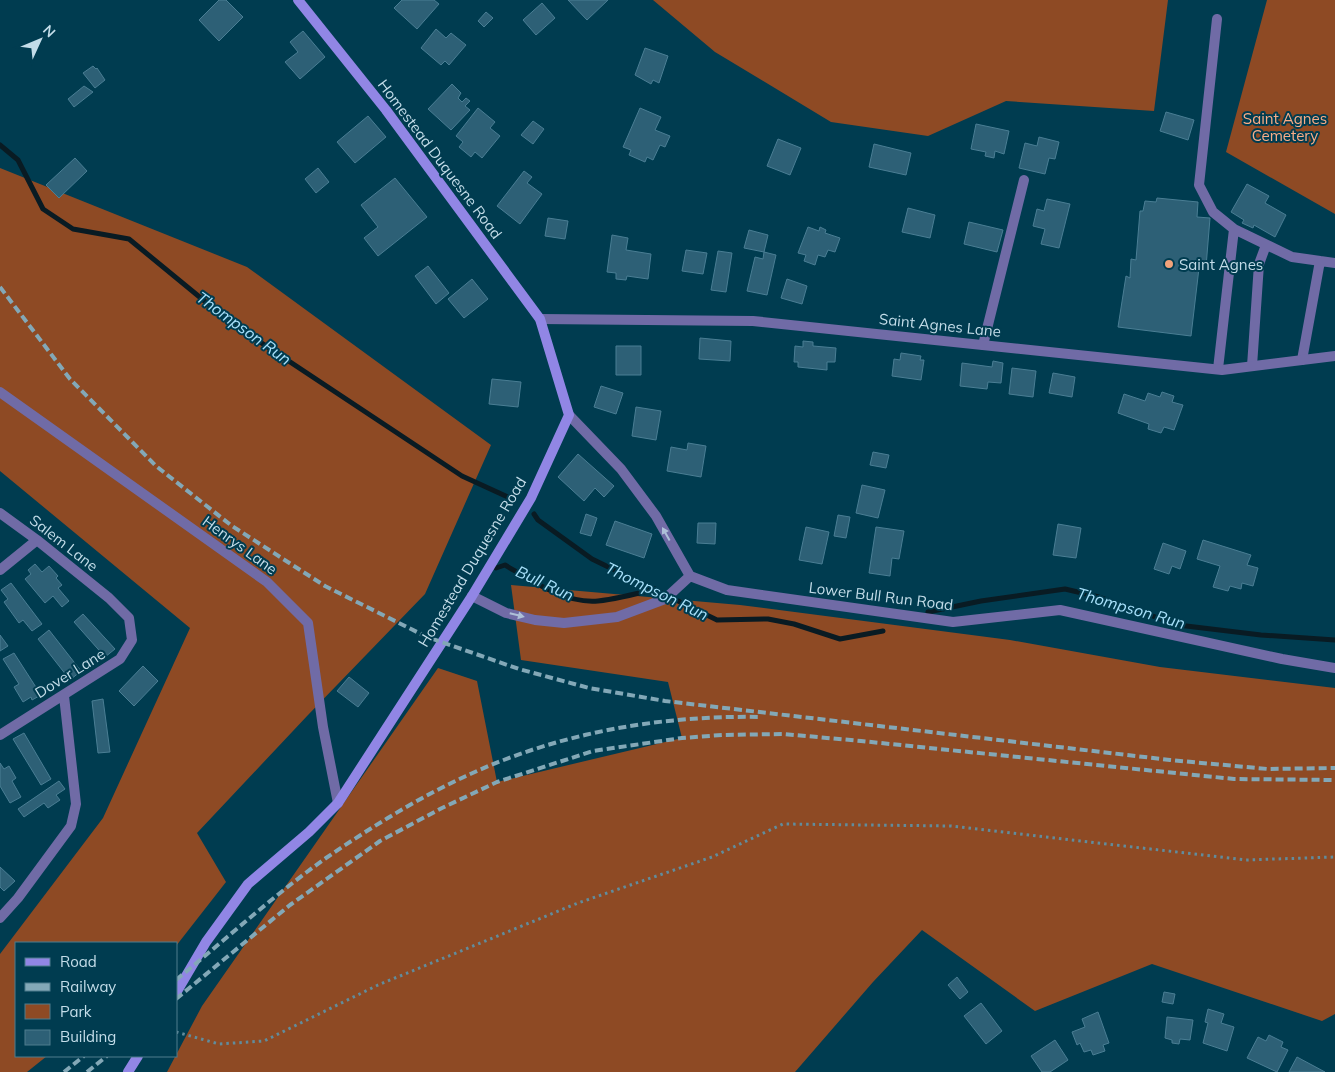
<svg xmlns="http://www.w3.org/2000/svg" width="1335" height="1072" font-family="Mulish,sans-serif">
<style>
.green{fill:#8e4a24}
.lines{fill:none;stroke-linecap:round;stroke-linejoin:round}
.stream{stroke:#091b23;stroke-width:5}
.building{fill:#2d6076;stroke:#4a7e94}
.path{stroke:#618c9c;stroke-width:3;stroke-dasharray:2.5 4;stroke-linecap:butt}
.lane{stroke:#706ba6;stroke-width:10}
.street{stroke:#706ba6;stroke-width:10}
.secondary{stroke:#9186e5;stroke-width:10}
.rail{stroke:#83a8b7;stroke-width:4;stroke-dasharray:8 4;stroke-linecap:butt}
.oneway{fill:#aec0d8}
.poi-dot{fill:#f0a27a;stroke:#003c50;stroke-width:2}
.labels{text-anchor:middle;dominant-baseline:central;stroke-width:4;stroke-linejoin:round;paint-order:stroke}
.park-label{font-size:15px;fill:#f9ad87;stroke:#003c50}
.street-label{font-size:15px;fill:#c3dde9;stroke:#003c50}
.poi-label{font-size:15px;fill:#c3dde9;stroke:#003c50;text-anchor:start}
.water-label{font-size:16px;font-style:italic;fill:#a8e1fb;stroke:#003c50}
</style>
<rect width="100%" height="100%" fill="#003c50"/>
<path class="green" d="M653 0H1168L1154 111 1006 101 928 136 831 122 715 52Z
M1267 0H1335V214L1226 152Z
M0 168 247 267 491 445 425 594 308 715 197 833 226 882 176 946V943H16V1056H47L27 1072H0V954L103 818 190 628 0 471Z
M511 585 740 605 1010 640 1160 667 1335 688V1014L1322 1021 1152 964 1035 1011 922 930 873 982 795 1072H167L202 1006 438 668 477 681 497 782 682 738 668 682 521 660Z"/>
<g class="lines">
<path class="stream" d="M0 145 18 160 43 209 73 229 129 239 230 322 462 476 510 498
M534 514 538 520 592 559 717 620 768 619 794 624 840 639 883 631
M496 568 505 565C532 581 565 604 598 601 617 599 636 594 655 589
M928 612 981 601 1065 589 1099 597 1178 625 1261 635 1335 640"/>
</g>
<path class="building" d="M219 0H226L243 17 219 41 199 20Z
M402 0H434L439 4 417 29 394 8Z
M568 0H608L587 20Z
M542 3 555 18 536 35 523 20Z
M486 12 493 18 484 27 478 21Z
M436 29 446 38 451 33 466 45 449 65 445 61 441 65 421 48Z
M303 31 325 57 300 79 285 62 298 52 290 42Z
M645 48 668 56 659 83 653 80 651 84 635 75Z
M93 66 96 69 97 68 105 80 95 88 83 73Z
M452 84 461 93 458 98 462 102 466 98 470 101 465 106 470 110 451 130 428 109Z
M84 86 93 92 74 107 68 99Z
M478 108 495 122 490 128 500 136 482 158 475 152 471 157 459 147 463 142 456 136Z
M640 108 661 117 655 130 670 136 665 147 660 145 653 160 647 157 645 162 629 155 631 150 623 147Z
M1166 112 1194 120 1188 140 1160 131Z
M368 116 386 137 355 163 337 142Z
M533 121 544 129 533 144 521 135Z
M976 124 1009 131 1004 154 995 151 994 158 985 156 986 152 971 149Z
M1039 137 1059 142 1055 159 1049 158 1045 174 1019 168 1025 143 1037 146Z
M778 139 801 148 790 175 767 166Z
M874 144 911 153 906 175 869 167Z
M75 158 87 171 59 198 46 185Z
M318 168 329 182 316 193 305 179Z
M524 171 532 177 527 183 542 194 520 224 497 206Z
M395 178 427 217 378 256 364 238 378 227 361 205Z
M1247 184 1269 196 1265 203 1286 215 1275 237 1254 225 1253 228 1242 223 1244 220 1231 212Z
M1157 198 1198 202 1197 217 1210 218 1206 267 1199 268 1191 336 1118 327 1126 276 1130 278 1131 259 1136 260 1140 211H1143L1145 201 1156 202Z
M1047 199 1070 204 1059 248 1041 244 1045 229 1033 226 1037 209 1044 211Z
M908 208 935 215 930 238 902 232Z
M548 218 568 221 565 239 545 236Z
M969 222 1003 230 997 252 964 244Z
M808 227 819 231 820 227 826 230 825 233 840 238 835 252 828 250 825 257 818 255 815 265 804 261 806 255 798 253Z
M749 230 768 235 764 252 744 248Z
M612 235 628 238 626 250 651 254 648 279 627 276 626 280 616 279V273L607 272Z
M686 250 707 253 703 274 682 271Z
M718 251 732 253 726 292 711 290Z
M764 252 776 255 767 295 747 291 755 257 763 259Z
M428 266 449 293 436 304 415 276Z
M472 279 488 299 464 318 448 299Z
M787 279 807 286 802 304 781 298Z
M700 338 731 341 730 361 699 359Z
M803 341 813 342V346L836 348 835 362H827V370L798 367V362H794L795 346 803 347Z
M616 346H641V375H616Z
M901 353 921 356 920 360H924L921 380 892 376 894 359 900 360Z
M993 361 1003 363 1001 383 988 382 987 389 960 386 962 363 992 367Z
M1012 368 1036 371 1033 397 1009 394Z
M1053 373 1075 377 1072 397 1049 393Z
M492 379 521 382 518 407 489 404Z
M601 386 623 393 616 414 594 407Z
M1162 392 1174 396 1172 402 1183 405 1174 430 1164 427 1161 433 1148 429 1149 424 1118 413 1124 394 1145 401 1148 393 1160 397Z
M636 407 661 411 656 440 632 436Z
M688 443 706 446 701 477 667 471 671 447 687 450Z
M873 452 889 455 886 468 870 465Z
M578 454 614 486 604 497 595 488 584 501 558 477Z
M862 485 885 490 878 518 856 513Z
M586 514 597 518 591 536 580 533Z
M838 515 850 517 846 538 834 536Z
M615 521 652 534 644 558 606 545Z
M698 523H716L715 544 697 543Z
M1058 524 1081 528 1076 558 1053 555Z
M806 527 829 532 822 564 799 560Z
M876 527 904 531 899 559 892 558 890 576 869 573Z
M1203 540 1251 555 1247 565 1258 568 1253 586 1242 583 1241 589 1230 586 1228 591 1213 587 1220 566 1197 559Z
M1163 543 1186 551 1180 569 1172 566 1169 574 1154 569Z
M35 564 42 572 49 566 58 576 56 578 62 585 58 588 69 601 62 607 53 596 45 603 25 579 31 574 28 570Z
M11 583 42 624 32 631 23 620 19 623 4 602 8 599 1 590Z
M83 614 115 649 105 657 74 622Z
M49 630 81 671 70 680 38 639Z
M0 635 8 646 0 651Z
M14 653 41 695 32 700 31 697 23 702 14 687 19 684 3 659Z
M143 666 158 681 134 706 119 691Z
M349 677 369 693 358 707 337 691Z
M103 699 110 752 98 753 92 701Z
M24 733 51 779 41 785 13 739Z
M0 763 4 769 9 766 16 778 12 781 21 797 10 803 0 786Z
M59 781 65 789 56 795 60 800 48 808 44 803 24 817 18 809Z
M0 867 15 881 4 891 0 887Z
M957 977 968 992 960 999 948 985Z
M1164 992 1175 994 1173 1004 1162 1002Z
M981 1003 1002 1031 986 1044 964 1016Z
M1208 1009 1224 1014 1221 1023 1234 1027 1227 1051 1203 1043 1208 1023 1205 1022Z
M1098 1012 1109 1043 1103 1045 1105 1051 1093 1055 1091 1050 1084 1052 1080 1043 1077 1045 1072 1032 1085 1027 1082 1019Z
M1167 1017 1193 1020 1190 1040 1180 1039 1179 1044 1172 1043V1040L1165 1038Z
M1269 1035 1283 1042 1281 1047 1288 1050 1277 1072 1247 1058 1258 1037 1266 1041Z
M1055 1040 1068 1060 1050 1072H1042L1031 1056Z
M1297 1057 1325 1072H1289Z"/>
<g class="lines">
<path class="path" d="M176 1032 219 1044 264 1041 378 985 578 903 712 857 783 824 951 826 1246 860 1335 857"/>
<path class="lane" d="M1217 19 1199 185 1213 212 1234 229
M983 345 1024 180
M1302 360 1320 261
M1252 366 1259 264 1266 245
M1218 369 1234 229 1292 257 1335 263"/>
<path class="street" d="M540 319 753 321 1222 370 1335 356
M0 392 267 582 308 623 323 727 338 803
M569 415 621 469 656 516 690 576 727 590 953 622 1060 610 1282 659 1335 668
M0 513 37 540 109 598 129 618 132 640 120 659 0 735
M0 570 37 540
M472 596 506 613 535 620 564 623 617 617 665 599 690 576
M0 918 18 898 71 826 76 804 64 696"/>
<path class="secondary" d="M176 993 206 942 248 884 309 832 338 803 472 596 531 498 569 415 540 319 386 110 298 0
M128 1072 138 1056"/>
<path class="rail" d="M0 287 70 379 156 466 232 526 325 586 427 637 519 669 589 688 665 701 1170 760 1268 769 1335 768
M176 980C226 939 274 895 326 858 370 828 418 798 466 776 558 733 660 715 761 717
M176 999 290 905 380 841 442 808 497 782 593 751 682 738 722 735 784 734 861 741 1234 779 1335 780
M64 1072 84 1056
M87 1072 107 1056"/>
</g>
<defs><path id="oneway-solid" d="M-6-.8H1V-3.2L6.5 0L1 3.2V.8H-6Z" transform="scale(1.25)"/></defs>
<g class="oneway">
<use href="#oneway-solid" transform="translate(666 534) rotate(-119)"/>
<use href="#oneway-solid" transform="translate(517 615) rotate(14)"/>
</g>
<circle class="poi-dot" cx="1169" cy="264" r="5"/>
<g class="labels">
<g class="park-label">
<text x="1285" y="118">Saint Agnes<tspan x="1285" dy="17">Cemetery</tspan></text>
</g>
<g class="street-label">
<text transform="translate(440 159) rotate(53)">Homestead Duquesne Road</text>
<text transform="translate(940 325) rotate(6)">Saint Agnes Lane</text>
<text transform="translate(64 543) rotate(38)">Salem Lane</text>
<text transform="translate(240 545) rotate(36)">Henrys Lane</text>
<text transform="translate(472 562) rotate(-59)">Homestead Duquesne Road</text>
<text transform="translate(881 596) rotate(7)">Lower Bull Run Road</text>
<text transform="translate(70 673) rotate(-32)">Dover Lane</text>
</g>
<g class="poi-label">
<text x="1179" y="264">Saint Agnes</text>
</g>
<g class="water-label">
<text transform="translate(244 328) rotate(36)">Thompson Run</text>
<text transform="translate(545 583) rotate(25)">Bull Run</text>
<text transform="translate(657 591) rotate(26)">Thompson Run</text>
<text transform="translate(1131 608) rotate(16)">Thompson Run</text>
</g>
</g>
<rect x="15" y="942" width="162" height="115" fill="#003c50" stroke="#4e7c8d"/>
<rect x="25" y="958" width="25" height="8" fill="#9186e5" stroke="#4e7c8d"/>
<text x="60" y="967" font-size="15" fill="#c3dde9">Road</text>
<rect x="25" y="983" width="25" height="8" fill="#83a8b7" stroke="#4e7c8d"/>
<text x="60" y="992" font-size="15" fill="#c3dde9">Railway</text>
<rect x="25" y="1004" width="25" height="15" fill="#8e4a24" stroke="#4e7c8d"/>
<text x="60" y="1017" font-size="15" fill="#c3dde9">Park</text>
<rect x="25" y="1030" width="25" height="15" fill="#2d6076" stroke="#4e7c8d"/>
<text x="60" y="1042" font-size="15" fill="#c3dde9">Building</text>
<g transform="translate(40 40) rotate(46)" stroke="#003c50" stroke-width="4" paint-order="stroke">
<path d="M0-4L9 19L0 12L-9 19Z" fill="#c3dde9"/>
<text y="-8" font-size="14" font-weight="bold" text-anchor="middle" fill="#c3dde9">N</text>
</g>
</svg>
